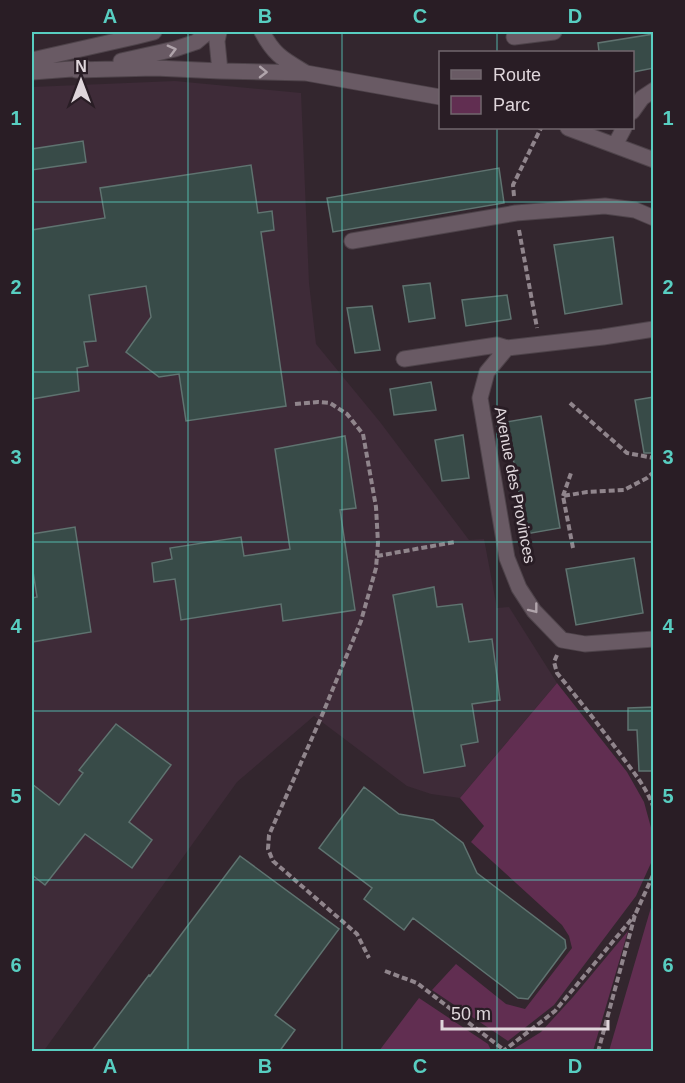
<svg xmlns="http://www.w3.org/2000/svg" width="685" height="1083" font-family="Arial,sans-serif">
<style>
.built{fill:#3e2b38}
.green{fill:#612e51}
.building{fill:#384b48;stroke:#5f7370;stroke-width:1.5}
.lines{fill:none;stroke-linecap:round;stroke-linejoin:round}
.minor-casing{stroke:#4e434a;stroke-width:17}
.path{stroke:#90858c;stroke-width:4;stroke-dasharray:6 3;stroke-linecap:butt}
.minor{stroke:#695a64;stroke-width:15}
.oneway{stroke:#b0a4ab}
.grid{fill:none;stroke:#58cec1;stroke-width:1.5;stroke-opacity:0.55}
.labels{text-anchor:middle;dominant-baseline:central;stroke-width:6;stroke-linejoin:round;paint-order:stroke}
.street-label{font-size:16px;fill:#dfd6db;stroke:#291d25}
.neatline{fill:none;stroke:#58cec1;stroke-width:2}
.grid-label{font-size:20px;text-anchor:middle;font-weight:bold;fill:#58cec1}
</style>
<rect width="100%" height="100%" fill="#33262e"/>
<path class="built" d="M175 81 301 93 309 283 316 344 380 422 469 540 484 539 497 608 509 607 557 683 460 798 431 794 407 786 314 716 237 782 43 1052 32 1051V87Z"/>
<path class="green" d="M557 683 627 772 644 802 653 835 651 863 636 896 554 1005 508 1041 432 990 456 964 506 1004 525 1009 572 948 569 936 562 925 471 842 484 826 460 798Z
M653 898V1051H609L652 904Z
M628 931 593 1051 517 1052 512 1050 541 1032 573 997Z
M419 998 488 1044 491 1050 490 1051H379Z"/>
<path class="building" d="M654 34V68L633 72V52H599L598 43Z
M83 141 86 162 32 170V149Z
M251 165 258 213 272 211 274 230 261 232 286 406 186 421 179 374 159 377 126 352 151 317 146 286 89 295 96 341 84 342 88 366 77 368 79 391 32 399V230L105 218 100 188Z
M499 168 504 203 333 232 327 198Z
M613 237 622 304 565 314 554 245Z
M430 283 435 318 409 322 403 286Z
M507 295 511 319 466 326 462 300Z
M372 306 380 350 355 353 347 308Z
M431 382 436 410 394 415 390 389Z
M654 397V453H644L635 400Z
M541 416 560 528 526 534 507 422Z
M463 435 469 478 442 481 435 440Z
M345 436 356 508 340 510 355 610 283 621 281 604 181 620 175 579 154 582 152 563 172 559 170 548 241 537 244 556 290 549 275 449Z
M75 527 91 632 32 642V598L37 597 32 565V534Z
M634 558 643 613 576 625 566 569Z
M434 587 437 607 462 604 469 642 492 639 500 700 472 704 478 742 461 745 465 766 424 773 393 595Z
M654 707V771H639L637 730H628V708Z
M116 724 171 765 129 822 152 840 132 868 85 834 45 885 32 875V784L59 805 83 773 79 770Z
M364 787 399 814 433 820 463 843 477 873 565 940 566 948 528 999 518 998 413 918 404 930 364 899 372 888 319 848Z
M240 856 339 929 275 1015 295 1030 279 1052H91L149 975 150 976Z"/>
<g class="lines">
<g class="minor-casing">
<path id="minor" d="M219 32 217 41 220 71
M262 32C275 56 283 59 306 73
M514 37 554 32
M32 60 134 37 154 32
M121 61 175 49 196 42 208 32
M76 70 155 68 220 71 306 73 440 97
M32 72 85 68
M632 112 642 98 654 90
M568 128 654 160
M615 145 624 128
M352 241 516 213 605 206 635 210 654 218
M654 329 603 337 507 348 487 372 480 398 507 558 519 588 534 611 562 640 585 644 654 639
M404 359 497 345 507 348"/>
</g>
<path class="path" d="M514 196 513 185 541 128
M519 230 537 328
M570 403 627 453 654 458
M295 404 318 402 330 403 347 414 363 434 376 507 378 543 377 556 376 568 361 621 320 720 269 835 268 849 273 861 357 934 369 958
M563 496 571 473
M573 548 563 496 587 492 624 490 647 478 654 472
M377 556 455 542
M557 655 554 662 557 673C580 701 602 729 623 758 635 774 648 790 654 809
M385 971 417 983 504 1050
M502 1052 555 1011 635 915
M598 1052 635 915 654 873"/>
<use href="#minor" class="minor"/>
</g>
<defs><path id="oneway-chevron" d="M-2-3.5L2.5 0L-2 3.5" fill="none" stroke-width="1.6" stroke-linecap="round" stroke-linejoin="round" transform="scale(1.5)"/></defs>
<g class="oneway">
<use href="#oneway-chevron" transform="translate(172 50) rotate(-15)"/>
<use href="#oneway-chevron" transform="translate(263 72) rotate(1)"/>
<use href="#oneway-chevron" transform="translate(534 609) rotate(52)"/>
</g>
<path class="grid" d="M188 32V1052M342 32V1052M497 32V52M497 128V1052M32 202H654M32 372H654M32 542H654M32 711H654M32 880H654"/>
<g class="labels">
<g class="street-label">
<text transform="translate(515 485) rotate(79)">Avenue des Provinces</text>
</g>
</g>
<rect width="685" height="1083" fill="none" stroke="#291d25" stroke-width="66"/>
<rect x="439" y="51" width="195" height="78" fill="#291d25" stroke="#72676e" stroke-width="1.5"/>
<rect x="451" y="70" width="30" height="9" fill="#695a64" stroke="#72676e" stroke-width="1.5"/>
<text x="493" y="81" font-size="18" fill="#dfd6db">Route</text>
<rect x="451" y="96" width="30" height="18" fill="#612e51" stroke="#72676e" stroke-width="1.5"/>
<text x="493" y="111" font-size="18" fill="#dfd6db">Parc</text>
<g transform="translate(81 81)" stroke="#291d25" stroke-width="4.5" paint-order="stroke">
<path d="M0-4.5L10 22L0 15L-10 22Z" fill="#dfd6db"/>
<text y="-9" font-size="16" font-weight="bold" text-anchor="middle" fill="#dfd6db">N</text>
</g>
<path d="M442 1020v9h166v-9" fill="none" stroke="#dfd6db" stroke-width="3"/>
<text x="451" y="1020" font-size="18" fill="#dfd6db" stroke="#291d25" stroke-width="4.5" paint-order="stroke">50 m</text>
<rect x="33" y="33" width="619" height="1017" class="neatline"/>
<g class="grid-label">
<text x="110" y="23">A</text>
<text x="265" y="23">B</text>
<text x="420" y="23">C</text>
<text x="575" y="23">D</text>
<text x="16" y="125">1</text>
<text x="668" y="125">1</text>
<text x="16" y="294">2</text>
<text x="668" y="294">2</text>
<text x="16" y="464">3</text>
<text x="668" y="464">3</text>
<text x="16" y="633">4</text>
<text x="668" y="633">4</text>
<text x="16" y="803">5</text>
<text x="668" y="803">5</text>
<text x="16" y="972">6</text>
<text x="668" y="972">6</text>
<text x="110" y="1073">A</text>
<text x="265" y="1073">B</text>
<text x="420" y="1073">C</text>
<text x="575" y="1073">D</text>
</g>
</svg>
